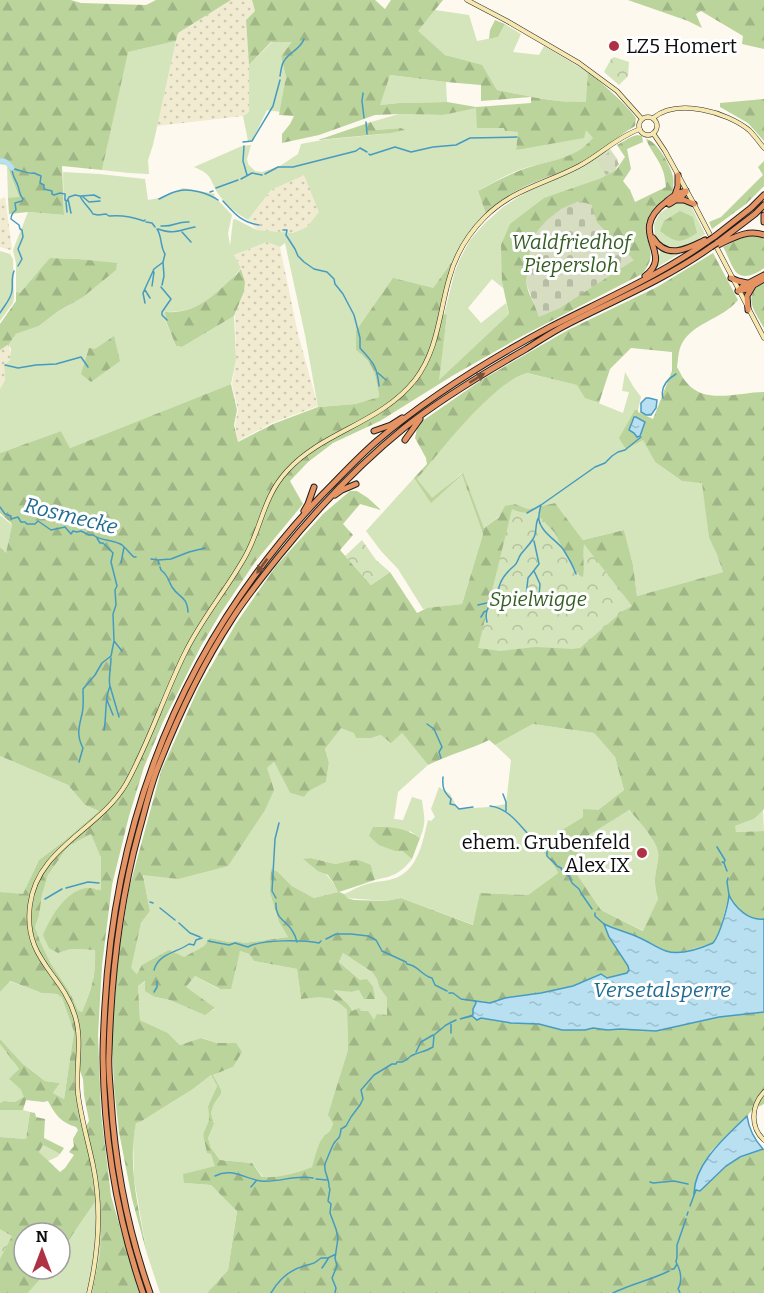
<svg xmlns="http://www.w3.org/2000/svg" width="764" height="1293" font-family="Bitter,serif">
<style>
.farmland{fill:url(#farmland-dots)}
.grass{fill:#d4e4bb}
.forest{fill:url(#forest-firs);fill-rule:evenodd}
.cemetery{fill:url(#cemetery-stones)}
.park{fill:url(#park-crowns)}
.water{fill:url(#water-ripples);stroke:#469bc0;stroke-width:1.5}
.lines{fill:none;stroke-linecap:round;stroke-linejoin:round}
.stream{stroke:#469bc0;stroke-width:1.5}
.river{stroke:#b8e0f0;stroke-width:5}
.secondary-casing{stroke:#2f2f2f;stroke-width:5}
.motorway-casing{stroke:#1e1e1e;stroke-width:7}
.secondary{stroke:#f7e8af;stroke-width:4}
.motorway{stroke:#e69363;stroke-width:5}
.motorway-bridge-casing{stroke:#1e1e1e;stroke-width:7;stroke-linecap:butt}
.motorway-bridge{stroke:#e69363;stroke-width:5}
.oneway{fill:#7a5038}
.poi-dot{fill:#af3244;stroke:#fff;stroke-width:2}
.labels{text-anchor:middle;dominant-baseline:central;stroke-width:6;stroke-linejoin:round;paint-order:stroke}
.poi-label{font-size:20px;fill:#0d0d0d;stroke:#fff;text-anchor:start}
.park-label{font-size:20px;font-style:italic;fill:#355e24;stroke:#fff}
.water-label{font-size:21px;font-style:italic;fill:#226c92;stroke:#fff}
</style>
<defs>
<pattern id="farmland-dots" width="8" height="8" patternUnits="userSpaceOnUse" patternTransform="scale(1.5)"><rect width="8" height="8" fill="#f1ebd1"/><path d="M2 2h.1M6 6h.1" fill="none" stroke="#cdc8b2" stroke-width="1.8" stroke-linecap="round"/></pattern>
<pattern id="forest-firs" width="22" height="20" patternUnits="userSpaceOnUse" patternTransform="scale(1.5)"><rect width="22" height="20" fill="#bad49c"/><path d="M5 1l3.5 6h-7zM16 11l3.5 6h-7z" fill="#9fb585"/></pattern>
<pattern id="cemetery-stones" width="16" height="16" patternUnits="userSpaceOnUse" patternTransform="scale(1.5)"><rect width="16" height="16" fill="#d7ddc1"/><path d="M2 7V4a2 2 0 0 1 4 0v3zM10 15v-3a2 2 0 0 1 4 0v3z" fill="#b7bca5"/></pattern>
<pattern id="park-crowns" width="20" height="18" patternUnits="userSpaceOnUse" patternTransform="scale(1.5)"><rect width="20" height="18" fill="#d4e4bb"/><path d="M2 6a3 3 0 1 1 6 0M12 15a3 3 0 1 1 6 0" fill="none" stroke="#b5c2a0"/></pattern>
<pattern id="water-ripples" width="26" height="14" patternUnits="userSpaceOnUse" patternTransform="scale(1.5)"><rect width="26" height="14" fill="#b8e0f0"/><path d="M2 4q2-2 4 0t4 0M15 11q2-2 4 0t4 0" fill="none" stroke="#9dbfcd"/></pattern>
</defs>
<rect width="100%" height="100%" fill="#fdf9ee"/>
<path class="farmland" d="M231 0H252L255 11 246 20 249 65V112L243 116 157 126 178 33Z
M304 174 320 212 307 227 293 233 257 230 248 220 271 190Z
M5 197 12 249 10 250 0 247V199Z
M267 242 280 247 298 334 318 406 272 423 238 441 235 425 238 410 232 384 236 360 235 315 244 293 245 282 241 268 234 255Z
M9 344 11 356 10 360 4 365 5 380 0 389V350Z"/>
<path class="grass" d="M435 10 469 15 477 41 498 37 505 24 521 34 513 52 539 55 544 46 588 72 587 102C556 103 527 96 497 90L482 66 445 55 417 31Z
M176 41 153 145 148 160 149 174 129 173 102 170 127 52Z
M272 42H293L281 56 286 77 281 112 267 110 252 141H248L243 116 249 112V65Z
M390 75 446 82 447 102 399 103 379 105Z
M476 107 505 128V131L518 132 516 150 586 129 594 139C572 160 553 160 525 168 509 173 493 182 478 191L486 214 476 225 453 264 451 263 433 288 356 350C361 354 367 359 370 364 376 373 378 386 379 397L355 404 318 407 305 335 285 243 280 247 267 242 234 255 241 268C232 281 207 303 193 308 183 311 175 312 165 312L166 322 176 346 182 347 234 316 236 360 231 384 70 448 61 431 0 453V389L5 380 4 365 10 360 11 349 9 344 16 334 39 326 57 312 68 306 117 264 78 259 51 258 19 294 16 292V263L13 250 28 212 64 215 63 172 99 174 145 179 148 200 159 198 183 188 215 194 214 196 232 215 228 233 230 246 233 220 235 219 257 230 293 233 307 227 319 212 304 175 271 190 248 220C237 214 226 205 219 195 209 180 214 175 194 167L242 146 251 145 247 159 248 164 255 171 262 172 280 166 298 154 301 144C335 136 370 138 404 130L401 128 376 130 371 122 399 114 443 115Z
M610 149 618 160 616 170 599 179 502 282 503 288 492 279 468 308 481 323 506 303 509 314 438 381 447 316 444 315 455 271 460 259 470 240 485 223 503 207 526 192 583 167Z
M7 165 19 198H8Z
M675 203H684L691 206 705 234 679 254 656 268 660 252 655 237 654 224 660 213Z
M0 251 10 254 13 259 14 298 13 303 0 321Z
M625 372 633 386 641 397 638 410H635L643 439 655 462 682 481 703 482 709 538 717 555 723 572 637 596 633 565 624 530 583 540 555 503 528 509 515 504 484 528 462 473 432 499 417 479C441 451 493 382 526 373L578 385 586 398 623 413 629 392 622 391Z
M462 475 483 534 462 604 423 609 398 569 381 551 366 531 414 478 431 502Z
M0 515 12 525 6 554 0 547Z
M533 724 594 733 615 757 624 790 598 810 583 817 565 828 554 865 558 873 528 895 481 893 474 925 401 898 386 901 346 898 344 894C353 890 361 885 371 883 380 881 390 881 398 877 419 867 423 840 428 820L431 821 435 817 431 809 439 787 450 794 458 809 489 807 506 804 511 760 495 745Z
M341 727 371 738 381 735 402 733 428 765 398 792 394 819 403 820 412 797 422 800C424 818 427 820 420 838L410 831 395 851H402L412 859C400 874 393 876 375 880L371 865 349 861 335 864 311 858 304 860C321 872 329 872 338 892L314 898 292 886 278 872 270 893 279 922 288 937 244 943 237 941 229 942 210 938 204 946 184 957 137 974 130 968 141 923 150 911 143 874 178 879 267 768 274 762 290 793 304 797 309 791 326 782 329 763 325 749Z
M0 756 68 785 85 805 99 811 64 841 39 860 23 895 0 892Z
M763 808 764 831 735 832V826L754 819Z
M628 810C638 819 656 838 658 852 659 858 657 865 656 871 654 879 655 890 658 899L644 931 601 910 572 867 579 858 576 840 589 835Z
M91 833 101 858 102 891 90 888 77 892 58 953 71 949 95 950C96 976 92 988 82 1012L78 1010 69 991 50 962 40 941 35 927 39 916 42 895 48 875 64 852 70 845Z
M240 951 249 954 254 961 297 969 301 999C321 997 332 994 347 1010L348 1050 342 1071 332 1128 329 1134 322 1139 312 1167C296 1173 280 1178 263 1177L252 1163 220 1160 211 1148 208 1138 214 1124 211 1113 214 1104 221 1094 220 1090 213 1075 233 1067 236 1043H217L202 1038 180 1045 168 1033 140 1020 138 986 146 981 155 997 170 1000 205 1014 215 1009 185 988 195 976 219 989Z
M343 953 372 972 377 979 379 987 387 998 388 1015 374 1021 352 1011C349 1002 339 998 334 989L352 992 359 990 374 999 360 980 339 962Z
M9 981 42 993 57 994 62 998 74 1032 64 1099 53 1093 60 1083 45 1081 23 1064 0 1039V992Z
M0 1044 19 1069 10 1080 21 1090 25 1097 15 1102 4 1101 0 1103Z
M211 1075 217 1086 208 1106 209 1120 203 1134 216 1166 184 1174V1183L211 1185 237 1210 228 1270 207 1293H160L147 1254 134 1179 133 1139 136 1122 142 1121 193 1089Z
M0 1110H23L30 1112 26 1139 0 1137Z
M43 1145 60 1154 57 1157 48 1161 39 1152Z
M95 1202 101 1203 100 1253 92 1293H28L49 1269H60V1253Z"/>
<path class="forest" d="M0 0H71L81 3 146 5 156 0H231L178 33 176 41 128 52 102 170 62 166 64 215 28 212 9 214 8 198 19 197 7 165 0 164Z
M252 0H375L385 9 391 0H443L418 31 445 55 482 65 497 90C526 96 556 103 586 102L588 72C606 87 622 100 636 118L635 126C615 137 601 154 581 164 564 172 546 177 528 185 512 192 499 202 486 214L478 191C492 183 506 176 521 170 547 160 574 161 593 138L586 130 584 138 516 150 518 132 505 131 504 128H477L476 108 443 115 399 114 375 115 319 135 282 143V134L290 124 294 116 279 115 286 77 281 56 292 42H271L249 65 246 20 255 11ZM390 75 446 82 481 85V101L531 97V103L476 107 447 102 399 103 380 105Z
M628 0H764V49L742 44 743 36 701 11 696 14 702 28 688 21Z
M495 20 505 24 498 37 489 39 490 30Z
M764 99V141L748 123 720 107V103Z
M371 122 376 130 401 128 405 130 391 133 318 140Z
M637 135 642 136 643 142 627 149 631 169 623 181 630 190 635 202 666 187C665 182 665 176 663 171 659 159 650 150 646 139 657 141 671 166 673 177 674 182 673 187 673 192 663 200 652 207 647 220 640 239 662 251 642 274L524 335 452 376 380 421 333 443 308 462 290 481 303 504 255 562 220 614 200 648 163 722 144 767 129 816 112 885 102 965 98 1035 101 1113 111 1196 139 1293H92L100 1253 101 1203 95 1202 60 1253V1233H24V1269H49L28 1293H0V1137L26 1139 30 1112 35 1113 36 1117 45 1119 44 1138 64 1148 60 1154 43 1145 39 1152 60 1172 65 1168 74 1155 69 1152 74 1146 73 1139 78 1130 76 1127C61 1123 55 1114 48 1101L43 1102 26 1100 23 1110H0V1103L4 1101 15 1102 24 1097 21 1090 9 1079 19 1069 0 1044V1039L23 1064 45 1081 60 1083 53 1093 64 1099 74 1032 62 998 57 994 42 993 10 981 0 992V892L23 894 39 860 64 841 99 811 85 805 68 785 0 756V547L6 553 12 525 11 523 0 513V453L61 431 70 448 231 384 237 410 234 425 238 442 273 424 318 407 355 404 379 397C378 387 376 373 370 364 367 359 361 354 356 350V331L393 278 433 288 451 263 453 264 442 314 447 315 439 380 509 314 502 282 501 245 510 224 544 198 599 179 616 170 625 157 617 145 631 137ZM591 205 597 223 633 260 539 316C536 302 522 289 528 274ZM91 834 101 858V890C98 890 95 889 92 888 68 886 51 916 43 935L49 948 58 953 71 949 95 950C96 976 92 988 82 1012L78 1010 69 991 50 962 40 941 35 927 39 916 42 895 48 875 64 852 70 845ZM80 1071 83 1079 84 1095 89 1121 86 1126C81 1108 78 1089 80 1071Z
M764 161V186L746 204 712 229 709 222 721 217 763 175 758 167Z
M680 211 693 217 697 233C680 244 676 243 660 231L664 221Z
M751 236 762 237 764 240V268C758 273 744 280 737 273 732 269 727 253 723 247L739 239Z
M713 253 738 300C722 320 689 323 680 348 678 354 678 361 677 367 680 372 683 379 687 383 705 405 740 392 764 392V809L754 819 735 826 736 832 764 831V919C750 920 735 908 729 896L719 933 713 943 682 952H667L641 938 605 924 609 937 628 966 629 970 627 973 607 978 601 974 573 986 540 993 505 998 490 1003 480 1001 476 1003 473 1009V1015L467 1016 511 1023 539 1024 562 1030H585L593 1028 607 1030 620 1029 656 1031 719 1017 764 1012V1104L752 1110 747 1116 711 1151 694 1186 696 1190 699 1191 708 1182 732 1161 764 1149V1293H207L228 1270 237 1211 211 1185 184 1183 183 1174 215 1166 211 1154 207 1153 203 1134 209 1120 208 1106 217 1086 211 1075 193 1089 142 1121 136 1123C127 1167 139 1210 147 1254L132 1199 119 1132 114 1087 112 1039 116 971 129 889 161 771 199 687 237 622 276 566 323 514 350 491H357L368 498 381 510 360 504 343 524 353 535 340 550 371 585 390 572 417 613 427 608 462 604 483 534 462 475 431 503 414 478 427 464 426 458 415 438 418 424 483 379 568 330 657 287ZM631 348 672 352V371L653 419 638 412V410H635L619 438 626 449 643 440 655 462 682 481 702 483 709 538 717 555 723 572 637 596 633 565 624 530 583 540 555 503 528 509 515 504 505 506 499 517 484 528 463 473 432 498 417 479C441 451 493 382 527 373L577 385 585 398 599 403 610 369ZM632 420 645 423 640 436 629 430ZM533 724 594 733 615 757 624 790 598 810 583 809V817L565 828 542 850 554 865 558 873 528 895 480 893 473 925 401 898 386 901 354 900 347 898 344 894 339 892 375 880 371 865 358 860 349 861 335 864 311 858 303 859 318 871 328 875 333 882 338 892 314 898 292 886 278 872 271 869 270 893 279 922 288 937 244 943 237 941 229 942 210 938 204 946 184 957 169 950 142 965 137 974 131 968 141 923 150 911 143 875 178 879 228 866 265 810 274 790 267 768 274 762 290 793 304 797 309 791 326 782 329 763 325 749 341 728 354 733 356 738H371L381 735 391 743 402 733 428 765C448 755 469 750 489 740L495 745ZM629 810C638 820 656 839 658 852 659 858 657 865 656 871 654 880 655 890 658 899L643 931 601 910 572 867 579 858 577 840 589 835ZM240 951 249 954 254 961 297 969 301 999C321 997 332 994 347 1010L348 1050 328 1115 333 1123C330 1135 328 1131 322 1139 318 1144 314 1160 312 1167 296 1173 280 1178 262 1177L252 1163 220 1160 211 1148 208 1138 214 1124 211 1113 214 1104 221 1094V1090L213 1075 233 1067 242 1052 236 1043H217L201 1038 180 1045 168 1033 140 1020 138 986 145 981V991L155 997 170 1000 205 1015 215 1008 186 987 195 976 220 989H231ZM343 953 372 972 377 979 379 987 387 998V1015L377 1014 374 1020 368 1011H361L359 1008 352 1011C349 1002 339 998 334 990L352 992 359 990 364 999H375L373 987 367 979 360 980 339 962Z
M50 258 78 259 117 263 116 270 83 297 57 312 39 326 16 334 9 344 0 350V324L16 301V292L20 293Z
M241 269 245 282 244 292 234 316 182 347 176 346 166 321 165 312C199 314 213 295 237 274Z
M764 281V328C753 309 742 296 764 281Z
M114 336 120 361 91 382 81 374 89 348 95 349Z
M373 827C393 827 403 827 420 838L412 859 402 851H395L379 845 369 836Z"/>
<path class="cemetery" d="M611 151 619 164 614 170 606 175 597 160Z
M579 201 592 205 597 223 634 260 560 308 539 317 526 283 531 242 538 230 547 220 561 209Z"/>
<path class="park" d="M614 57 629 62 628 76 619 85 604 72 611 59Z
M542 505 539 516 555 533 566 555 580 576 583 577C585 567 582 555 584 544L632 606 623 611 580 648 572 649 536 647 500 651 478 648 512 509C525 515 530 513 542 505Z
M362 540 376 560 390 572 371 585 345 556Z
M0 1229 12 1236 0 1259Z"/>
<path class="water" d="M646 398H649L657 400 656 408 651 415H646L641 412V403Z
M634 417H636L645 422 640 436 637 437 634 433 629 430Z
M729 895C735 908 749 921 764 919V1012L719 1017 656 1031 620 1029 608 1030 593 1028 585 1030H562L539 1024 511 1023 481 1018 477 1020 472 1016 460 1019 473 1015V1009L476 1003 475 1001 490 1003 505 998 541 993 573 986 601 974 607 978 627 973 629 970 628 966 609 937 604 924C616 930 628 932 640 938 649 942 657 948 666 951 680 956 699 949 713 943 720 935 728 906 729 895Z
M747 1116C749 1130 754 1139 763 1149L740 1157 726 1166 700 1191 696 1190 694 1193C695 1162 727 1136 747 1116Z"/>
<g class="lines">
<path class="stream" d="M280 76C281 71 281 66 284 61 289 52 301 49 304 39
M363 93 362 101 364 118
M366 122 367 134
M243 142 252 141 273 106 280 80
M244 146 243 161 247 175
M369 154 370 155 395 147 411 152 433 147 456 145 470 138 517 137
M265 174 278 167H293L356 151 360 148 367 152
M241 179 252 173 262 175
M216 188 238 180
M210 192 213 191
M81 196 94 195 100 198
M82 196 89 202 100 201
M68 199 71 213
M159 199C165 196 172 192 178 191 190 188 208 193 218 200
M223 201C235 214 241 222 259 225
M66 202 67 212
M146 222 152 223 155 227
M161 226C174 227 177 221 189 222
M157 229C162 236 160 246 165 254L163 262 164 276 162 285
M158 229C175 235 179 230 195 227
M283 230H287L286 235 295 249 298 256 304 262 314 269 327 272 334 279 335 284 343 294 354 315 360 338V348C373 363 377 365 379 386
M182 232 191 242
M18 266 22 259 18 249 23 237 22 230 20 229 19 225 11 219C11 215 12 213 16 210L15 203 22 201 23 199C19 194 20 192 18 186 16 180 12 176 12 168 17 170 30 174 34 173L41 176 40 183 44 185V189L52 191V194L54 195 60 193 65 194V200L67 201 69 197 75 195 80 196C83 203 89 207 93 214L98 215 106 214 109 216C120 215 133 217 144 221L145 220
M152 286 154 272
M161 287 171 299 162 312V315L167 320
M145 290 150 298
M145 303 143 293 154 269 162 263
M0 313C4 306 11 299 12 291 13 284 11 278 14 271
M5 365 18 368 36 365 56 364 81 357 88 367
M378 373 386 380
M663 398C660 387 666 380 676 374
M0 507 5 514 11 516V519L18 517 21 522H25L27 524H35L38 521 51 530 65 527 71 534 73 531 77 532 81 531 89 535H93C101 541 114 540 122 545 126 548 130 554 134 557H136
M527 513 541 505
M151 559 158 560 159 564
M158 560 171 559 189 552 205 548
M121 563 124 547
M160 567 161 570C168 575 168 580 172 587 179 598 187 596 188 612
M534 571 540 584 539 596
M576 574C573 565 568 557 563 549 556 540 541 532 539 520 538 515 540 510 541 505L595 467 605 463 612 456 618 452 625 450 641 437
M527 601 526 596 528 578 539 564 534 541
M478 605 491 602
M481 617 484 612 486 611
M487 622C484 610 489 605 498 598 499 594 498 588 500 584 503 576 508 571 514 566 518 563 518 558 521 554 525 549 530 544 533 539 538 532 534 524 539 517
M114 641 122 651
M110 686 119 717
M107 700 113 715
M427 724 434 729 442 747 439 752 441 758
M104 730C107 715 104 700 110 686 108 680 111 666 111 658
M79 762 83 748C76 735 79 727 82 714 84 706 83 697 83 689L95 675 102 663 111 656 114 641 113 614 116 605 115 590 117 586 111 562 113 553 103 543H100L97 538
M443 777C442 788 444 792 451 799L450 804 455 805 459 809 473 807
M503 794 506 802V811
M490 806C511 808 523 831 536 842 539 845 545 848 547 851 547 853 547 855 547 856 548 858 553 861 554 862L557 866 561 868 564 873 569 876 572 883 579 889 581 893 592 909
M717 847 725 860 724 863
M722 862 724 863 727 871
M728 878 727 882 729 895
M66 888 88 882 99 883
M276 898 272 891 275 839 279 823
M45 899 62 889
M150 902 153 903
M276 903C275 920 287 920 293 932 295 935 296 938 297 942
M160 908 175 920
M595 913V916L604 924
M179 923 190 933 200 937
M326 939 336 934H351L368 936 376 940 382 951 406 962 407 964C418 965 422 976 432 978L435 985 447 991
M208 941 229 945 235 943 248 947C261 939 304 940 319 943L321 941
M154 970C159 953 176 953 189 944L194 945 196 940 202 938
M154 992 157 987V981
M449 993H453L461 999 475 1001
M451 1033V1022
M416 1052 421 1042 433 1035
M215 1176C232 1167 245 1179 261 1181 279 1183 295 1174 313 1178
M316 1179 327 1180
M650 1182 653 1183 674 1181 688 1184
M251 1187 256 1181
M690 1206 696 1190
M687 1215 688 1212
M322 1268 328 1259
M672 1269H674L677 1264
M271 1293C278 1281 289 1270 304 1266 314 1263 312 1265 321 1258H328L336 1254
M335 1293 336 1288 332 1278 337 1266 335 1258 338 1238 336 1229 330 1213 331 1204 328 1201 330 1189 329 1187C330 1179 323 1172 325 1164 327 1159 331 1149 333 1145 337 1137 340 1141 341 1129L346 1126 351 1117 360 1105 363 1099 361 1090 374 1075 392 1064H396L397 1062C399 1062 401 1062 402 1062 406 1061 408 1058 411 1056 418 1052 425 1052 433 1047L434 1035 446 1025 456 1020
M613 1293C631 1284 651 1280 669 1271
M680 1293C677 1285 678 1292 680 1284 682 1276 680 1269 676 1262L677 1257V1245L686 1219"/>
<path class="river" d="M0 161C6 160 8 164 12 168"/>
<g class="secondary-casing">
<path id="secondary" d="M467 0 507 21 579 63 617 91 642 119
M639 126a9 9 0 1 1 18 0a9 9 0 1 1-18 0Z
M653 118C678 98 727 112 749 130 755 136 759 142 764 148
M653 133 665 151 694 204 764 338
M764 1092C751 1106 750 1127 764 1140
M89 1293C99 1250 102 1208 93 1165 88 1141 81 1118 78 1094 75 1068 83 1042 75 1016 62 972 23 960 30 905 37 848 99 830 126 784 149 743 164 695 185 653 202 618 228 588 246 555 262 526 263 497 287 471 323 431 380 424 415 380 438 350 439 314 449 279 455 256 468 234 485 217 513 189 545 184 579 166 600 155 617 137 640 129"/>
</g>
<g class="motorway-casing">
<path id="motorway" d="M675 195 678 186V175
M678 200H684L694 204
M669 204 682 196 686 192
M764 215V222
M714 237 751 208 764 195
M653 238C667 260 687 249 705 240
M717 243 755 214 764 205
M718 245C733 238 747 229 764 235
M645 276C676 253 625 233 666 202 672 197 678 192 686 191
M731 278 738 281 747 283
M738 291 743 286 764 275
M738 291 747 289 764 279
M748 310 747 296 753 286
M374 431 391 425 402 418
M405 440 420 419
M335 495 342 490 356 484
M304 511 308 504 314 487
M143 1293C117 1218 104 1137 103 1058 103 1040 104 1022 105 1005 116 809 186 639 321 496 340 477 358 457 378 440 431 395 490 359 550 327 603 300 659 276 708 241
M150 1293C128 1231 115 1165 111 1099 110 1084 108 1068 109 1053 111 977 119 904 139 831 145 810 150 787 158 767 178 716 202 665 232 619 246 597 263 576 279 556 317 509 357 466 404 428 442 398 484 373 526 349 539 341 552 332 566 325 615 300 666 279 711 247"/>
</g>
<use href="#secondary" class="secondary"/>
<use href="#motorway" class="motorway"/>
<g class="motorway-bridge-casing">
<path id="motorway-bridge" d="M708 241 714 237
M711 247 717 243"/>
</g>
<use href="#motorway-bridge" class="motorway-bridge"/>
</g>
<defs><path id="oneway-solid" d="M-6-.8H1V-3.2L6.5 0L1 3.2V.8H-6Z" transform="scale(1.5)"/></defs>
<g class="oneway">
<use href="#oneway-solid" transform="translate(477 378) rotate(-32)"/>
<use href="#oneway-solid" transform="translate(262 566) rotate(126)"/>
</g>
<g class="poi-dot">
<circle cx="614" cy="46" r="6"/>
<circle cx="642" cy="853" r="6"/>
</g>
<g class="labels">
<g class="poi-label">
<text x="626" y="46">LZ5 Homert</text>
<text x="630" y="842" text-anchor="end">ehem. Grubenfeld<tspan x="630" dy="23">Alex IX</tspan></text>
</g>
<g class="park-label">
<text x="571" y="242">Waldfriedhof<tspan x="571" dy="23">Piepersloh</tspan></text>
<text x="538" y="599">Spielwigge</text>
</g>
<g class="water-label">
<text transform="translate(71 516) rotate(14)">Rosmecke</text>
<text x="662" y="990">Versetalsperre</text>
</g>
</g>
<g transform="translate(42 1251)"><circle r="28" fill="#ffffff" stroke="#9e9e9e" stroke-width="1.5"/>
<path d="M0-4.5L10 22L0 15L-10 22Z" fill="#af3244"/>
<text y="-9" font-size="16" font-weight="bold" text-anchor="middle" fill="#0d0d0d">N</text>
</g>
</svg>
